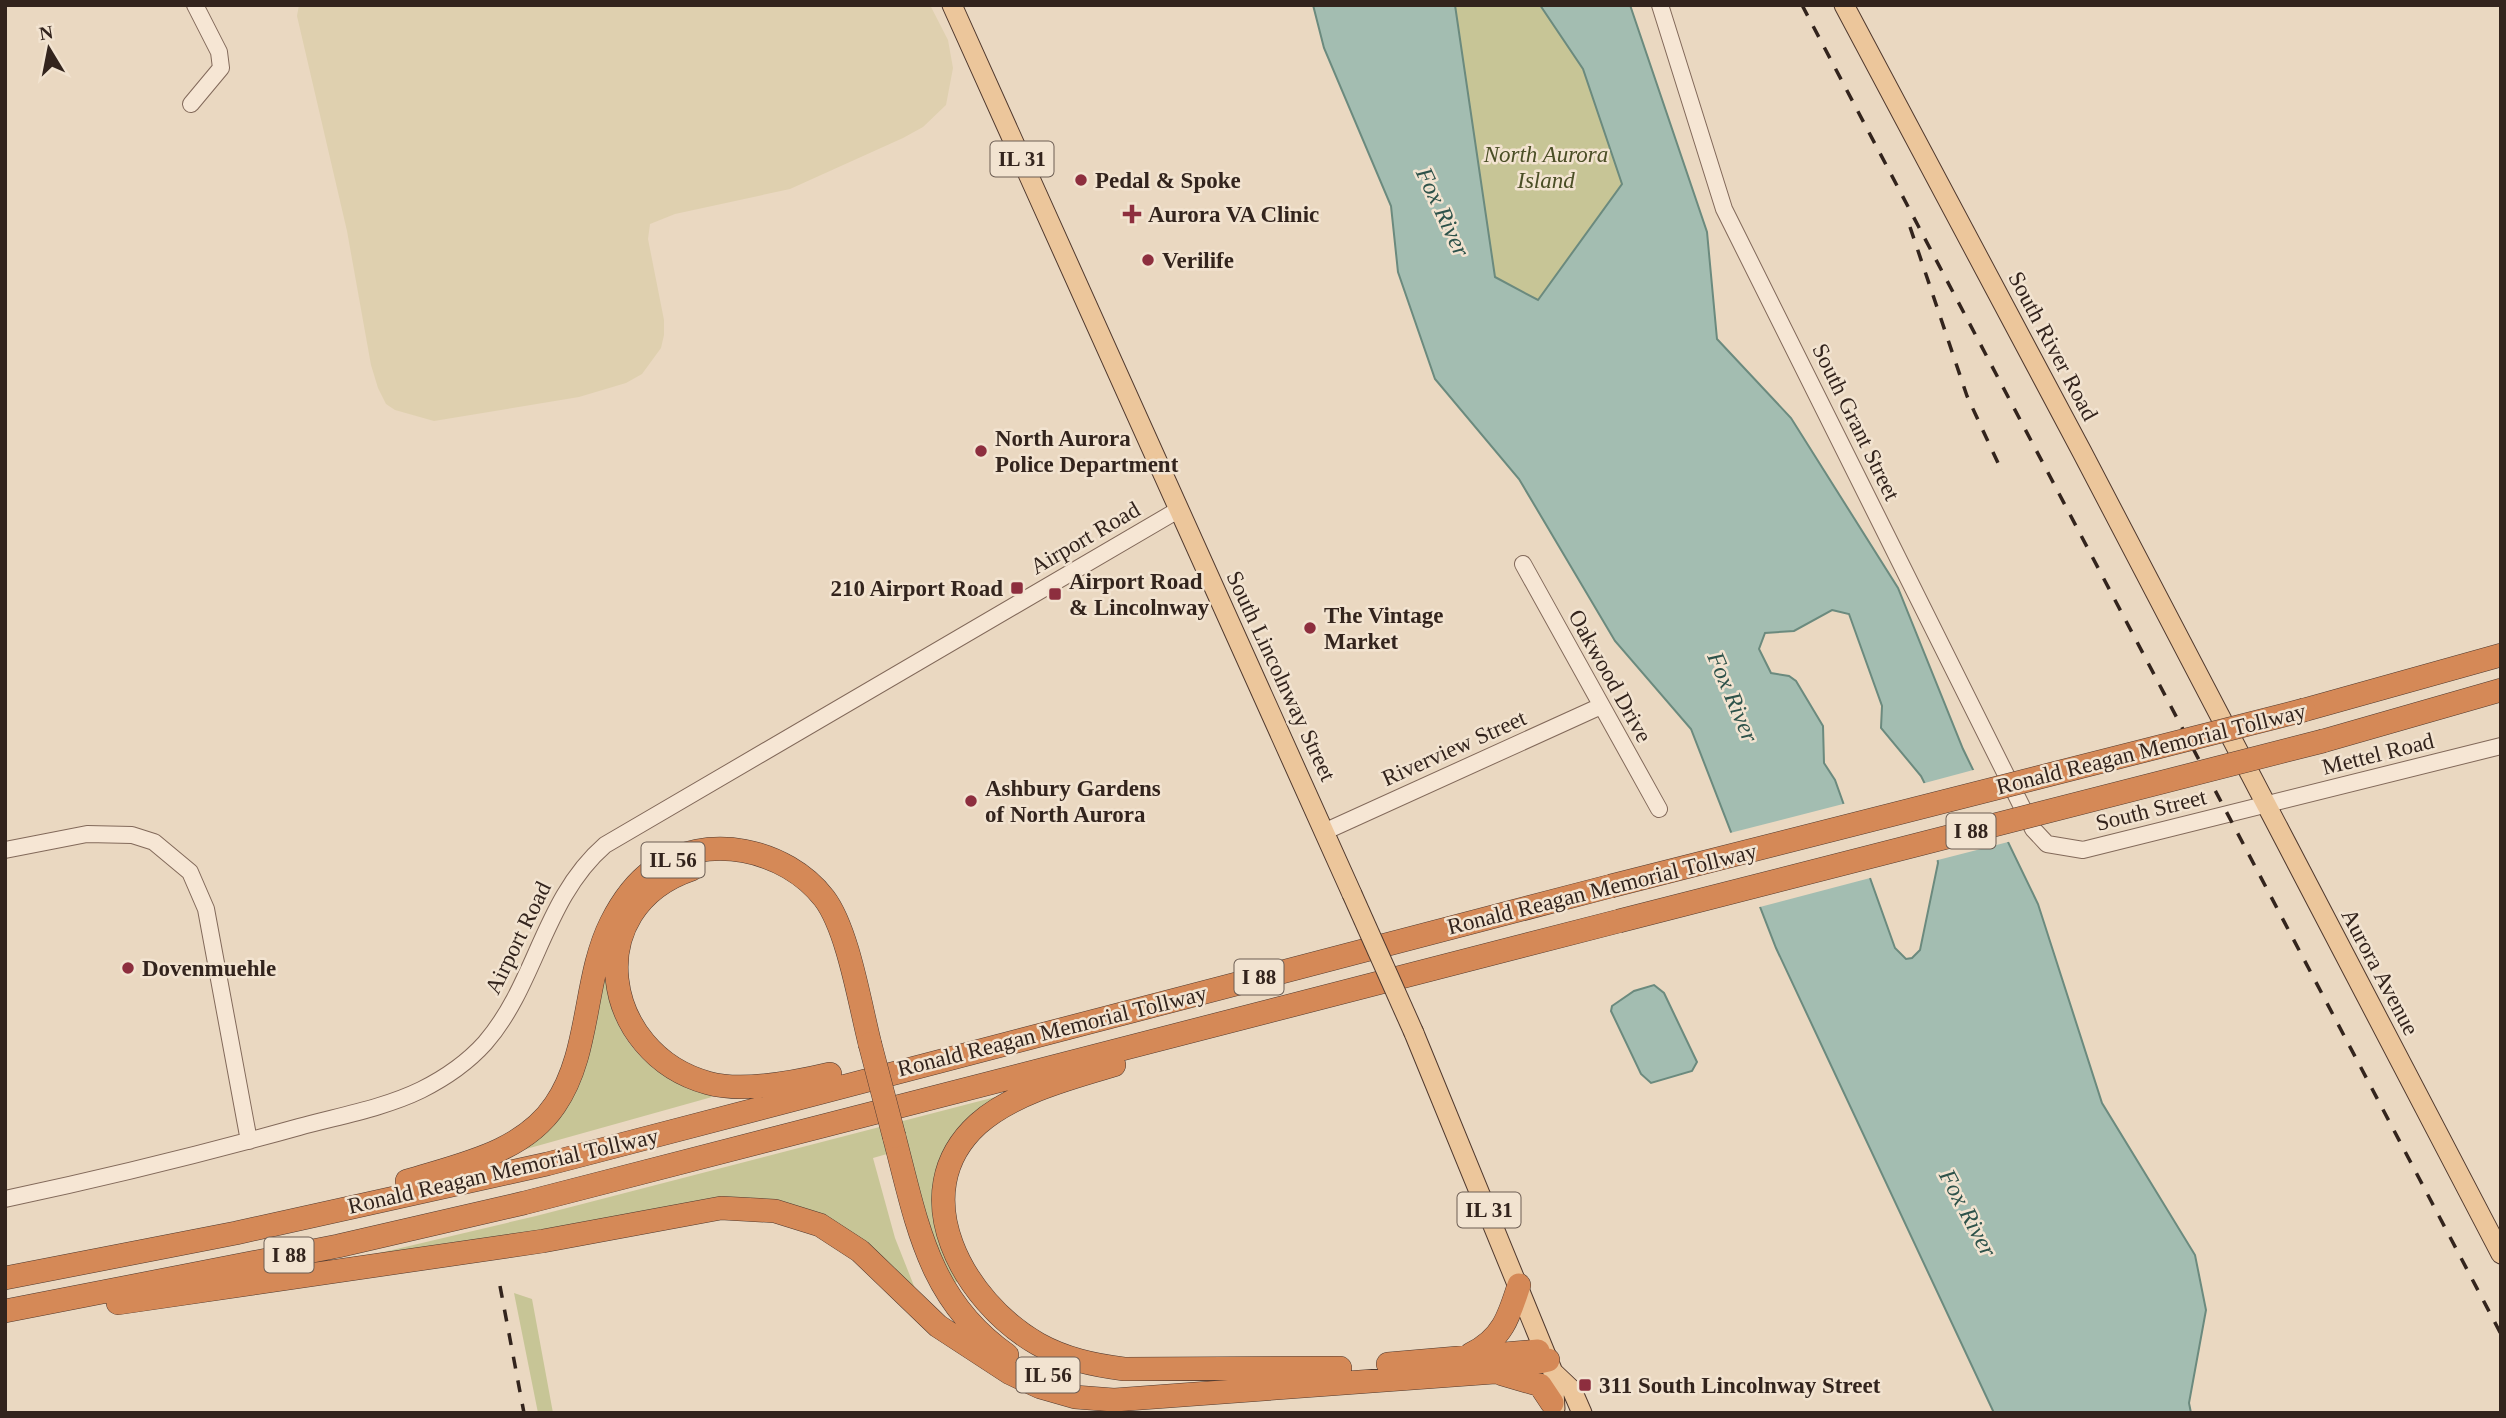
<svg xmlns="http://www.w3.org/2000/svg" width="2506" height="1418" font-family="Georgia,serif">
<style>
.farmland{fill:#dfd0af}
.green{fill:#c7c596}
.water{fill:#a3bdb1;stroke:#6b8a7e;stroke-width:2;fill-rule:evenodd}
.pier{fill:#ead8c1}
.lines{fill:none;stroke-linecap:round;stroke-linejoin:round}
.minor-casing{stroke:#82695a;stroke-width:18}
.major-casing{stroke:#50392e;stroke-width:21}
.highway-casing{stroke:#50392e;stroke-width:24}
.minor{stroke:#f6e6d4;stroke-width:16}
.major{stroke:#ecc69b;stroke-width:19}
.highway{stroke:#d58957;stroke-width:23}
.rail{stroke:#33241d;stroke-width:3.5;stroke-dasharray:12 12;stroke-linecap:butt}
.major-bridge-casing{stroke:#50392e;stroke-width:21;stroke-linecap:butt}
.highway-bridge-casing{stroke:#50392e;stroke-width:24;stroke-linecap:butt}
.major-bridge{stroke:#ecc69b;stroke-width:19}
.highway-bridge{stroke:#d58957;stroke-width:23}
.poi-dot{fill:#8d2e3e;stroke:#f2e3d0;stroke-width:2.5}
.labels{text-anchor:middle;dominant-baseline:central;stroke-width:5;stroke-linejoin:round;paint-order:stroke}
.shield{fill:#f2e3d0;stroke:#6c5d53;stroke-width:2}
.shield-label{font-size:21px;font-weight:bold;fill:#33241d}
.park-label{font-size:23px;font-style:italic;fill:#4a4e25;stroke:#f2e3d0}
.poi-label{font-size:23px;font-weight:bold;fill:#33241d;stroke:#f2e3d0;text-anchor:start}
.street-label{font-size:23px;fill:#33241d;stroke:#f2e3d0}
.water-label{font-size:24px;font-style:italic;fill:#2d524a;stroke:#f2e3d0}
</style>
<rect width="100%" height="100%" fill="#ead8c1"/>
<path class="farmland" d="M299 5H930L948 40 953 68 946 105 923 127 903 138 790 189 675 214 650 224 648 239 664 320V335L661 348 642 374 626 383 579 397 434 421 395 410 386 404 378 388 371 365 347 231 297 16Z"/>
<path class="green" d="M1455 5H1540L1583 69 1622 184 1538 300 1495 278Z
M606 969C605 1019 634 1062 678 1083 688 1088 706 1090 712 1097L519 1151 536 1137Z
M1007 1094 950 1147 959 1281 951 1285 935 1247 908 1148 873 1158 895 1238 916 1291 814 1214 625 1217 320 1267 536 1216Z
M514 1293 532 1299 553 1413H538Z"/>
<path class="water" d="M1313 5H1455L1495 277 1538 300 1622 184 1583 69 1540 5H1630L1707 232 1717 339 1791 418 1898 588 1963 749 2038 904 2102 1103 2195 1255 2206 1310 2189 1403 2191 1413H1994L1776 948 1691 729 1615 641 1519 479 1435 379 1398 272 1391 206 1324 48ZM1832 610 1849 614 1882 706 1881 728 1921 776 1928 790 1938 863 1920 950 1912 958 1906 959 1895 948 1835 780 1824 763 1823 726 1796 681 1789 676 1771 673 1759 649 1765 633 1794 631Z
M1654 985 1664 993 1697 1062 1692 1071 1651 1083 1641 1074 1611 1011 1612 1006 1634 991Z"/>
<path class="pier" d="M1977 769 2012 841 1934 861 1932 829 1921 784Z
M1847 803 1874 877 1756 908 1726 834Z"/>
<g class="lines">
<g class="minor-casing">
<path id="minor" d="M1660 5 1724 209 2033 829 2047 844 2083 850 2501 746
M191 104 221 68 219 52 195 5
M1523 564 1659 809
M1326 831 1601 706
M5 850 87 834 132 835 154 842 190 872 206 909 249 1141
M5 1199C104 1178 202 1154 299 1127 339 1116 384 1108 421 1090 445 1078 467 1063 485 1043 537 983 543 899 605 845L1178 510"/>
</g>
<g class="major-casing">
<path id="major" d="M952 5 1352 894
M1844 5 2082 452 2501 1254
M1414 1033 1553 1372 1555 1409
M1553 1372 1572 1390 1582 1413"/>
</g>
<g class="highway-casing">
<path id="highway" d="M2304 710 2501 655
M2323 741 2501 690
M692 869C578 907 601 1054 708 1083 743 1093 796 1082 830 1074
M1114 1065C1070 1078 1013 1093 978 1124 902 1193 964 1302 1038 1344 1065 1359 1093 1365 1124 1369L1340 1368
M894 1136C917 1223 928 1300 1007 1355
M407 1181C458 1165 523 1153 555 1105 591 1053 583 979 611 923 621 903 635 883 653 870 706 831 786 849 824 898 848 929 860 1005 870 1044
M5 1278 236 1233 547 1164 1611 886
M118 1303 543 1241 721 1208 775 1211 820 1225 860 1251 938 1326 1010 1373 1040 1387 1075 1397 1114 1400 1495 1372 1548 1360
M5 1311 338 1246 524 1203 1619 921
M1471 1354C1502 1339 1509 1317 1519 1285
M1388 1364 1538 1351
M1502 1374 1540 1385 1552 1403"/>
</g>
<use href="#minor" class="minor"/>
<use href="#major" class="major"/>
<use href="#highway" class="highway"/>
<path class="rail" d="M1802 5 2501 1334
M1910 227 1967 396 1998 463
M500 1286 524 1413"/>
<g class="major-bridge-casing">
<path id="major-bridge" d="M1352 894 1414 1033"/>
</g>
<g class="highway-bridge-casing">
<path id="highway-bridge" d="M1611 886 2304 710
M1619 921 2323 741
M870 1044 894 1136"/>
</g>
<use href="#major-bridge" class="major-bridge"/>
<use href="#highway-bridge" class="highway-bridge"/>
</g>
<g class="poi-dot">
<circle cx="1081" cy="180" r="7"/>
<path d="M1128.5 203.5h7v7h7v7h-7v7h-7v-7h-7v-7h7z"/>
<circle cx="1148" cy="260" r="7"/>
<circle cx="981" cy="451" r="7"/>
<rect x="1010" y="581" width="14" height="14" rx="3.5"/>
<rect x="1048" y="587" width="14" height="14" rx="3.5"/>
<circle cx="1310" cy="628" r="7"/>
<circle cx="971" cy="801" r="7"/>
<circle cx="128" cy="968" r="7"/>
<rect x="1578" y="1378" width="14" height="14" rx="3.5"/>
</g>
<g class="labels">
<g class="shield">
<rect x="990.5" y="141.5" width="63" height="35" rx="5"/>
<rect x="1946.5" y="813.5" width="49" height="35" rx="5"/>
<rect x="641.5" y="842.5" width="63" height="35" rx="5"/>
<rect x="1234.5" y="959.5" width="49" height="35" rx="5"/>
<rect x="1457.5" y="1192.5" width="63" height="35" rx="5"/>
<rect x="264.5" y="1237.5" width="49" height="35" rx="5"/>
<rect x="1016.5" y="1357.5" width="63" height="35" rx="5"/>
</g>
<g class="shield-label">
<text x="1022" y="159">IL 31</text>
<text x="1971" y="831">I 88</text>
<text x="673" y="860">IL 56</text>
<text x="1259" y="977">I 88</text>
<text x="1489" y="1210">IL 31</text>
<text x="289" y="1255">I 88</text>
<text x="1048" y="1375">IL 56</text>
</g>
<g class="park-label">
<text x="1546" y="154">North Aurora<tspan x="1546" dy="26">Island</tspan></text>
</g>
<g class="poi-label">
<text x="1095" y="180">Pedal &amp; Spoke</text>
<text x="1148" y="214">Aurora VA Clinic</text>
<text x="1162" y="260">Verilife</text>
<text x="995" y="438">North Aurora<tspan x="995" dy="26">Police Department</tspan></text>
<text x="1069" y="581">Airport Road<tspan x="1069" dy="26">&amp; Lincolnway</tspan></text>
<text x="1003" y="588" text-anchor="end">210 Airport Road</text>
<text x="1324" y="615">The Vintage<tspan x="1324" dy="26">Market</tspan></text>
<text x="985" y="788">Ashbury Gardens<tspan x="985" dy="26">of North Aurora</tspan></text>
<text x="142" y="968">Dovenmuehle</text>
<text x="1599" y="1385">311 South Lincolnway Street</text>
</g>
<g class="street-label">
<text transform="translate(2053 346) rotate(62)">South River Road</text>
<text transform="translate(1856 422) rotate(64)">South Grant Street</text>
<text transform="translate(1085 538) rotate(-30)">Airport Road</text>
<text transform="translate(1281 676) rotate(65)">South Lincolnway Street</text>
<text transform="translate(1610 676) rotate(61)">Oakwood Drive</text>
<text transform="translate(1454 748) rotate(-24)">Riverview Street</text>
<text transform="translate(2151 749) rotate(-14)">Ronald Reagan Memorial Tollway</text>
<text transform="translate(2378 754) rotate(-14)">Mettel Road</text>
<text transform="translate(2151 810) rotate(-14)">South Street</text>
<text transform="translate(1602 889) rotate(-14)">Ronald Reagan Memorial Tollway</text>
<text transform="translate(518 938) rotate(-64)">Airport Road</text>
<text transform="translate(2380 972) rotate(62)">Aurora Avenue</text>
<text transform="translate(1052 1031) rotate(-14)">Ronald Reagan Memorial Tollway</text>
<text transform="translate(503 1171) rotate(-13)">Ronald Reagan Memorial Tollway</text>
</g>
<g class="water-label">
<text transform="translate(1443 212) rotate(65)">Fox River</text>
<text transform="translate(1733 697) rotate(67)">Fox River</text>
<text transform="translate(1968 1213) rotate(62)">Fox River</text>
</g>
</g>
<rect width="2506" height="1418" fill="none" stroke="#33241d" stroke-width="14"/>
<g transform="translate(49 49) rotate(350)" stroke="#f2e3d0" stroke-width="5" paint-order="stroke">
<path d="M0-5L12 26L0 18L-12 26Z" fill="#33241d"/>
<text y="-10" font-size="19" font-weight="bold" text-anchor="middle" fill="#33241d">N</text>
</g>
</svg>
